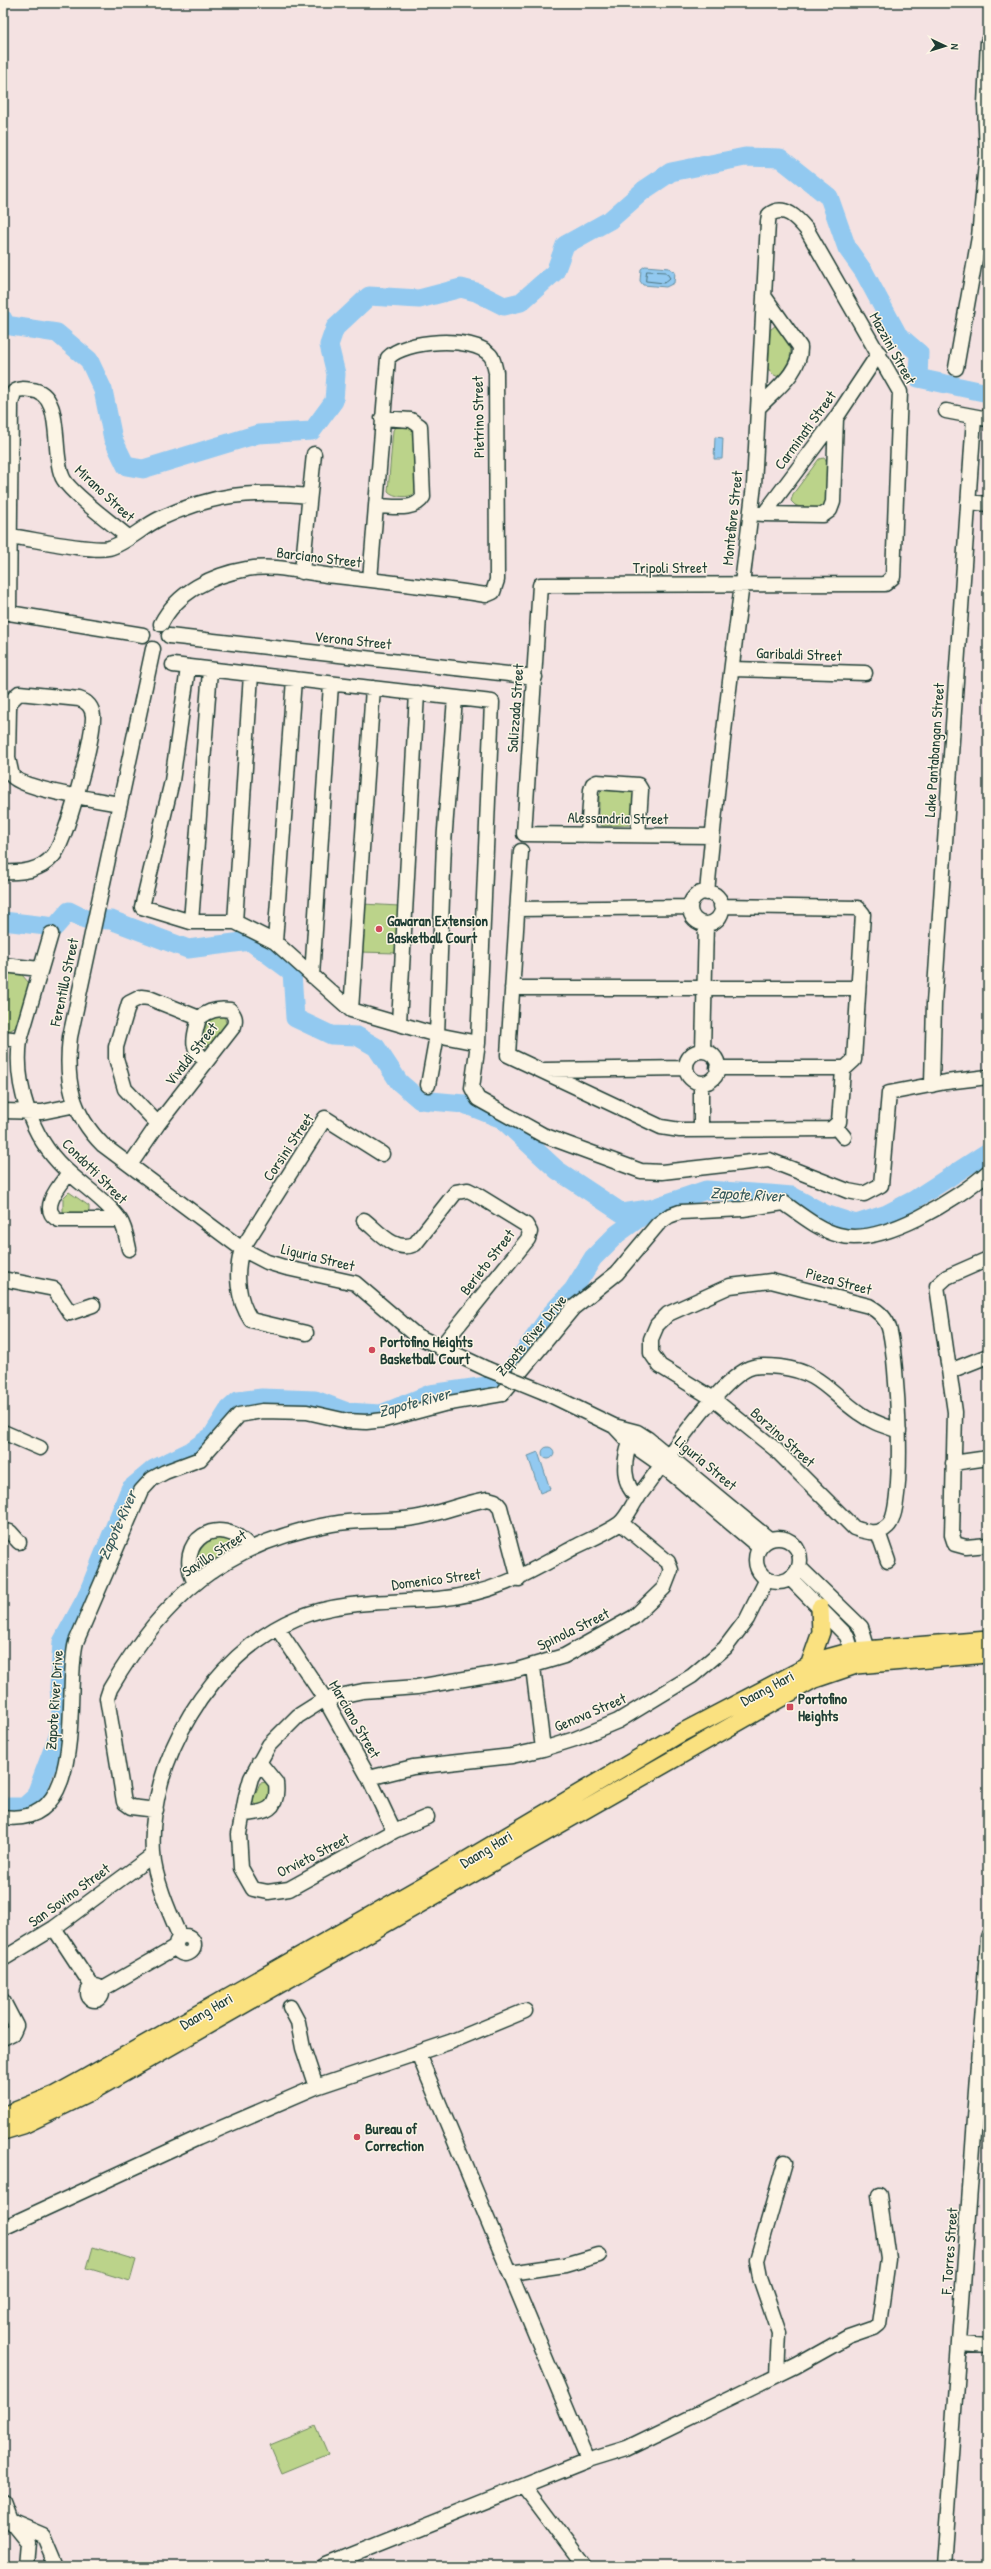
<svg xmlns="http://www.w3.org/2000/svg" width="991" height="2569" font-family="'Patrick Hand',sans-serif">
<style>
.green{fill:#bbd38a;stroke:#6d885f}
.water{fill:#92c9f0;stroke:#6491a5}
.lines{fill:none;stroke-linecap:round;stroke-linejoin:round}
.shore{stroke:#4d757f;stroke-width:1}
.river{stroke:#92c9f0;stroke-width:19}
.minor-casing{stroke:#1f3d34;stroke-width:17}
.major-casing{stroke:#1f3d34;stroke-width:20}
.minor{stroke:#fcf5e5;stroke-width:14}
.major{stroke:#fae180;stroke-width:17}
.minor-bridge-casing{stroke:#1f3d34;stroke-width:17;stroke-linecap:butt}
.minor-bridge{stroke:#fcf5e5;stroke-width:14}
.poi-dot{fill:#d1495b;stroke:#fcf5e5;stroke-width:1.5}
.labels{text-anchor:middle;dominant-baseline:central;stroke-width:3;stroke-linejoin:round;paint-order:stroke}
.street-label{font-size:15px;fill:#1f3d34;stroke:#fcf5e5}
.poi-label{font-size:15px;font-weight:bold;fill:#1f3d34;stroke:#fcf5e5;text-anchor:start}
.water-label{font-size:16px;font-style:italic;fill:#36595a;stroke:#fcf5e5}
</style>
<rect width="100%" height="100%" fill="#f4e2e2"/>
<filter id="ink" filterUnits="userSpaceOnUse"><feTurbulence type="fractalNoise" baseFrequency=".025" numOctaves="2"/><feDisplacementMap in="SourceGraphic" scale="8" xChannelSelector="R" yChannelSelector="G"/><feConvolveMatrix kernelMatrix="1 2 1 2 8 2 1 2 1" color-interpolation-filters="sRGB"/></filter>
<g filter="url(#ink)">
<path class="green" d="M776 325 780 327C794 351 795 353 779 377L772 374 768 368 770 330Z
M398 423 415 428 416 488 415 493C409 499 393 497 388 491L393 430Z
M824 458C831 465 831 502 822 508 816 512 801 508 795 505L791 501 793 494 819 459Z
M602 789 631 791 634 794 630 825 603 826 599 824V796Z
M363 904 399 906 396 953 360 952Z
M7 973 22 975 29 983 16 1027 11 1030H3Z
M224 1015 226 1023 210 1046H205L202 1040 208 1018Z
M69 1192 89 1206V1211L86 1215 63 1213V1198Z
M216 1537 229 1538 237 1544 236 1549 205 1570H201C189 1557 205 1542 216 1537Z
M267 1782 271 1786V1793L265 1805 257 1807 252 1801 260 1783Z
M93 2247 136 2260 130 2281 87 2268Z
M316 2426 328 2454 282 2473 270 2445Z"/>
<path class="water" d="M645 266 669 268 675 272 674 283 666 287 643 285 640 281 641 269Z
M715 437 723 438 722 459H714Z
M542 1453a6 6 0 1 1 12 0a6 6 0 1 1-12 0Z
M538 1452 550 1489 540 1493 528 1456Z"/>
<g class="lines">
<path class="shore" d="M647 271 666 272 670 278 664 283 646 281Z"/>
<path class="river" d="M3 319 5 325 57 333 89 360 103 390 113 439 126 466 143 469 258 434 312 431 334 401 336 374 329 345 335 328 369 296 419 299 461 288 476 292 504 306 521 302 555 272 565 245 610 220 644 190 671 172 745 157 780 158 829 197 847 248 864 272 898 335 919 353 918 378 988 393
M3 921 55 927 69 911 85 919 111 920 188 949 250 941 292 972 295 1018 331 1035 357 1036 376 1047 399 1082 420 1100 464 1104 502 1119 557 1170 622 1213 649 1209
M3 1807H24L35 1797 62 1725 59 1687 62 1642 86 1598 130 1489 154 1469 191 1451 212 1436 229 1409 238 1401 262 1398 315 1400 347 1412 381 1414 430 1394 494 1385 515 1365 551 1314 573 1290 593 1258 617 1234 653 1208 706 1190 769 1194 792 1196 825 1214 856 1224 887 1214 914 1200 988 1152"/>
<g class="minor-casing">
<path id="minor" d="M956 368 979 237 987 153 985 104 988 41
M759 407C775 390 801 372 800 347L764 296
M946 411 988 419
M968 502 988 504
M376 506C391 506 414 512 423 497L420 426 411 420 382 418
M751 513 764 514 836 418 879 353
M764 514 823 515 830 510 833 502 836 418
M10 536C33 539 89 552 109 548 125 544 144 526 159 519 212 494 252 490 309 496
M302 572 314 454
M3 612 143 635
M9 613 11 404 14 392C19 388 25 389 31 390 66 392 50 458 64 480 73 495 113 524 128 537
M161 624C177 592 212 575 247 569 272 564 301 572 326 575 379 581 433 587 486 595L493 592 497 580 496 372C494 366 494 359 490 355 473 335 404 340 388 358L370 580
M169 636 535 677
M153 649 70 1037C65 1080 71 1113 103 1145L242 1249 267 1262 287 1268 355 1283 417 1336 487 1369
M173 665 492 702 478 1043 472 1088 478 1099 543 1135 641 1171 662 1172 769 1160 848 1191 864 1194 881 1185 889 1093 946 1082 988 1077
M188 668 172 781 142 907 191 922H235L275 942 351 1010 437 1035 478 1043
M732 669 865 673
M588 834 591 790 593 784 597 782 638 785 641 790 638 835
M521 851 508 1055 661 1127 680 1130 831 1129 839 1122 843 1070 854 1060 863 914 858 908 721 906
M3 872C22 873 40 871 53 856 66 842 94 737 93 716 92 707 88 702 79 699L19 693 10 702 9 708 8 758 12 776C25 790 98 800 120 804
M690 908a16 16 0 1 1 32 0a16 16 0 1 1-32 0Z
M707 893C719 756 738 621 754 485L768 222 769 215C784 203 798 219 807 230L900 392 893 577 885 584 540 585 524 834 712 836
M517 909 690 907
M191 922 210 670
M235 922 251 674
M51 934 20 1040C14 1084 31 1137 64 1168 81 1185 105 1199 120 1220 125 1227 127 1240 129 1249
M275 942 294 679
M3 965 40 969
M312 976 331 684
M512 988H858
M351 1010 373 688
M199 1018C194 1037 189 1048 206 1061
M399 1023 417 693
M3 1038 20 1040
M703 1051 706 924
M686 1067a16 16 0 1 1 32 0a16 16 0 1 1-32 0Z
M717 1068H845
M545 1070 686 1068
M428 1085 437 1035 444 843 455 698
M932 1085 934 1003 974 418
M3 1111 42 1112 76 1105
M158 1124 125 1089 116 1058V1047L129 1003 141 997 149 998 199 1018
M835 1126 844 1137
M701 1130V1083
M130 1165 158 1124 234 1026C236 1019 235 1016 230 1010 218 1008 209 1010 199 1018
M69 1173C61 1184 37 1210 59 1220H120
M364 1220C379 1232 395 1253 415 1244L456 1192 468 1190 474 1193 526 1225 530 1232 528 1239 440 1348
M988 1259 947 1277 937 1286 955 1412 952 1535 955 1544 966 1547 988 1545
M3 1279 54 1289 70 1313 93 1305
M771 1281 869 1306C878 1311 886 1317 889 1328 897 1356 907 1509 888 1526 878 1536 866 1532 854 1528L775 1449 712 1398 660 1366 651 1353V1339L657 1325 668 1314 730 1286Z
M306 1333 251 1320C237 1299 235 1273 242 1249L325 1118 382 1154
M950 1371 988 1356
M544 1392 614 1426 637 1432 648 1439 769 1539
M614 1426 630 1443 663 1466 759 1547
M3 1432 40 1448
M630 1443C623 1462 622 1484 638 1498
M953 1463 988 1458
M3 1531 10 1532 19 1542
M878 1532 888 1561
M756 1560a22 22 0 1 1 44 0a22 22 0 1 1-44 0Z
M799 1567 861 1627 871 1660
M790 1578 847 1636 855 1661
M195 1583C173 1541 219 1511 250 1547
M278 1629 325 1699 369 1778 394 1831
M533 1667 543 1749
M369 1778 413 1767 512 1756 543 1749 575 1739 618 1721 692 1676 725 1648 747 1619 767 1579
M156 1810 131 1807 124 1802 107 1698 110 1689C163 1598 225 1542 332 1524 359 1519 387 1522 414 1518 439 1514 463 1503 488 1499L495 1501 500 1507 519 1579
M243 1814C266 1813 279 1810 276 1783L259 1762
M3 1817C91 1829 63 1690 76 1642L141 1491 152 1479 165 1472 200 1459 239 1415 262 1411 307 1412 347 1421 366 1422 384 1420 444 1404 502 1394 573 1308 617 1273 658 1224 669 1216 680 1212 743 1209 784 1203C801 1215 819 1230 839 1235 881 1247 958 1199 988 1172
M427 1817 394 1831 289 1889 268 1892 253 1889 241 1868 239 1834 246 1796 251 1778 269 1745 298 1716 325 1699 363 1691 417 1687 517 1670 564 1656 634 1617 664 1588 671 1570 668 1562 621 1523
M54 1928 92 1986
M176 1945a9 9 0 1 1 18 0a9 9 0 1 1-18 0Z
M180 1937C170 1914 154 1878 153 1853 147 1761 211 1654 297 1618 342 1600 391 1603 438 1599 494 1594 527 1574 575 1547 589 1540 606 1533 619 1524 627 1518 632 1505 638 1497 660 1469 722 1374 753 1367 762 1365 771 1366 780 1367 821 1372 829 1392 859 1413 871 1422 885 1426 899 1431
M3 1959 54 1928 153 1855
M88 1993a7 7 0 1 1 14 0a7 7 0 1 1-14 0Z
M101 1990 176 1947
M3 2001 16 2026 13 2033 3 2038
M290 2007 298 2022 303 2048 316 2087
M418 2053 588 2460
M3 2228 198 2138 316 2087 450 2042 525 2011
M510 2273 565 2265 599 2255
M960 2344 988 2346
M777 2375 779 2333 760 2278 757 2260 785 2162
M524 2486 584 2566
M3 2502 10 2521 43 2535 56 2566
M11 2522 28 2543 26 2566
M324 2566 588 2460 627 2448 796 2366 848 2337 874 2328 879 2324 888 2259 879 2195
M943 2566 988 1937"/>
</g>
<g class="major-casing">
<path id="major" d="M809 1666 821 1632 820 1608
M3 2116 55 2095 84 2079 428 1883 679 1734 820 1660 853 1651 988 1640
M3 2131 23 2125 85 2095 812 1680 856 1665 988 1654"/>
</g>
<use href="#minor" class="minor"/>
<use href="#major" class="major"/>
<g class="minor-bridge-casing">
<path id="minor-bridge" d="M487 1369 544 1392"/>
</g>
<use href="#minor-bridge" class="minor-bridge"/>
</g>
</g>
<g class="poi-dot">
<circle cx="379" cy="929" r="4"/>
<circle cx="372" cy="1350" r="4"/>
<rect x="786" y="1703" width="8" height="8" rx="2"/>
<circle cx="357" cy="2137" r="4"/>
</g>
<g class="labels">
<g class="street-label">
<text transform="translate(893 348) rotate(61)">Mazzini Street</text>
<text transform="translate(478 417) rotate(-91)">Pietrino Street</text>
<text transform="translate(805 430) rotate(-54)">Carminati Street</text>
<text transform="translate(105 493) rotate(43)">Mirano Street</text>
<text transform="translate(732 518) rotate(-84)">Montefiore Street</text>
<text transform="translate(319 557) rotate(7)">Barciano Street</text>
<text x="670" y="567">Tripoli Street</text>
<text transform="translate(353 640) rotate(6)">Verona Street</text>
<text transform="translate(799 654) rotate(2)">Garibaldi Street</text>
<text transform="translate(515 708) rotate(-86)">Salizzada Street</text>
<text transform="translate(934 750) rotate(-86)">Lake Pantabangan Street</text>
<text transform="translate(618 818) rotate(1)">Alessandria Street</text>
<text transform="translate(64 982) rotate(-78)">Ferentillo Street</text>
<text transform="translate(191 1054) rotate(-52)">Vivaldi Street</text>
<text transform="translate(288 1147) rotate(-56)">Corsini Street</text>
<text transform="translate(95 1171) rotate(45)">Condotti Street</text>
<text transform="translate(318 1257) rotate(14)">Liguria Street</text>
<text transform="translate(487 1262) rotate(-52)">Berieto Street</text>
<text transform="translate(839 1281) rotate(15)">Pieza Street</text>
<text transform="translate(531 1335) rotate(-50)">Zapote River Drive</text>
<text transform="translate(783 1437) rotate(42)">Borzino Street</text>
<text transform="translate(706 1463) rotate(40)">Liguria Street</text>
<text transform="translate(214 1553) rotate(-33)">Savillo Street</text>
<text transform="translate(436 1579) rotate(-7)">Domenico Street</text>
<text transform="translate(573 1629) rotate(-26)">Spinola Street</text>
<text transform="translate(767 1688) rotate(-28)">Daang Hari</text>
<text transform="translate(54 1700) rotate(-86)">Zapote River Drive</text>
<text transform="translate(590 1712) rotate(-23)">Genova Street</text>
<text transform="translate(355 1719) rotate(60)">Marciano Street</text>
<text transform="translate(486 1849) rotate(-31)">Daang Hari</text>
<text transform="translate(313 1855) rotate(-27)">Orvieto Street</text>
<text transform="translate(69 1895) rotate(-36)">San Sovino Street</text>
<text transform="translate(206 2011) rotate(-30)">Daang Hari</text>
<text transform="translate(949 2251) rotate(-86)">F. Torres Street</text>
</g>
<g class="poi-label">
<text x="387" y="920">Gawaran Extension<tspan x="387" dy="17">Basketball Court</tspan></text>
<text x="380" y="1341">Portofino Heights<tspan x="380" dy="17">Basketball Court</tspan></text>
<text x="798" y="1698">Portofino<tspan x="798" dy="17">Heights</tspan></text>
<text x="365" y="2128">Bureau of<tspan x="365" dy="17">Correction</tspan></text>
</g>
<g class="water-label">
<text transform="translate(747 1194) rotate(3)">Zapote River</text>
<text transform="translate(414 1402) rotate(-15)">Zapote River</text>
<text transform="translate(117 1525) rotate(-66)">Zapote River</text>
</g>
</g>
<rect width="991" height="2569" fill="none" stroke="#fcf5e5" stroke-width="16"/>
<rect x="8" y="8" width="975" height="2553" fill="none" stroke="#1f3d34" stroke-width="1.5" filter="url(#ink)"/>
<g transform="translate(945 46) rotate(94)" stroke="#fcf5e5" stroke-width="3" paint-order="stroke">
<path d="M0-3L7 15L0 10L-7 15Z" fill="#1f3d34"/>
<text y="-6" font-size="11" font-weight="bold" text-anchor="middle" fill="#1f3d34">N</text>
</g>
</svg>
